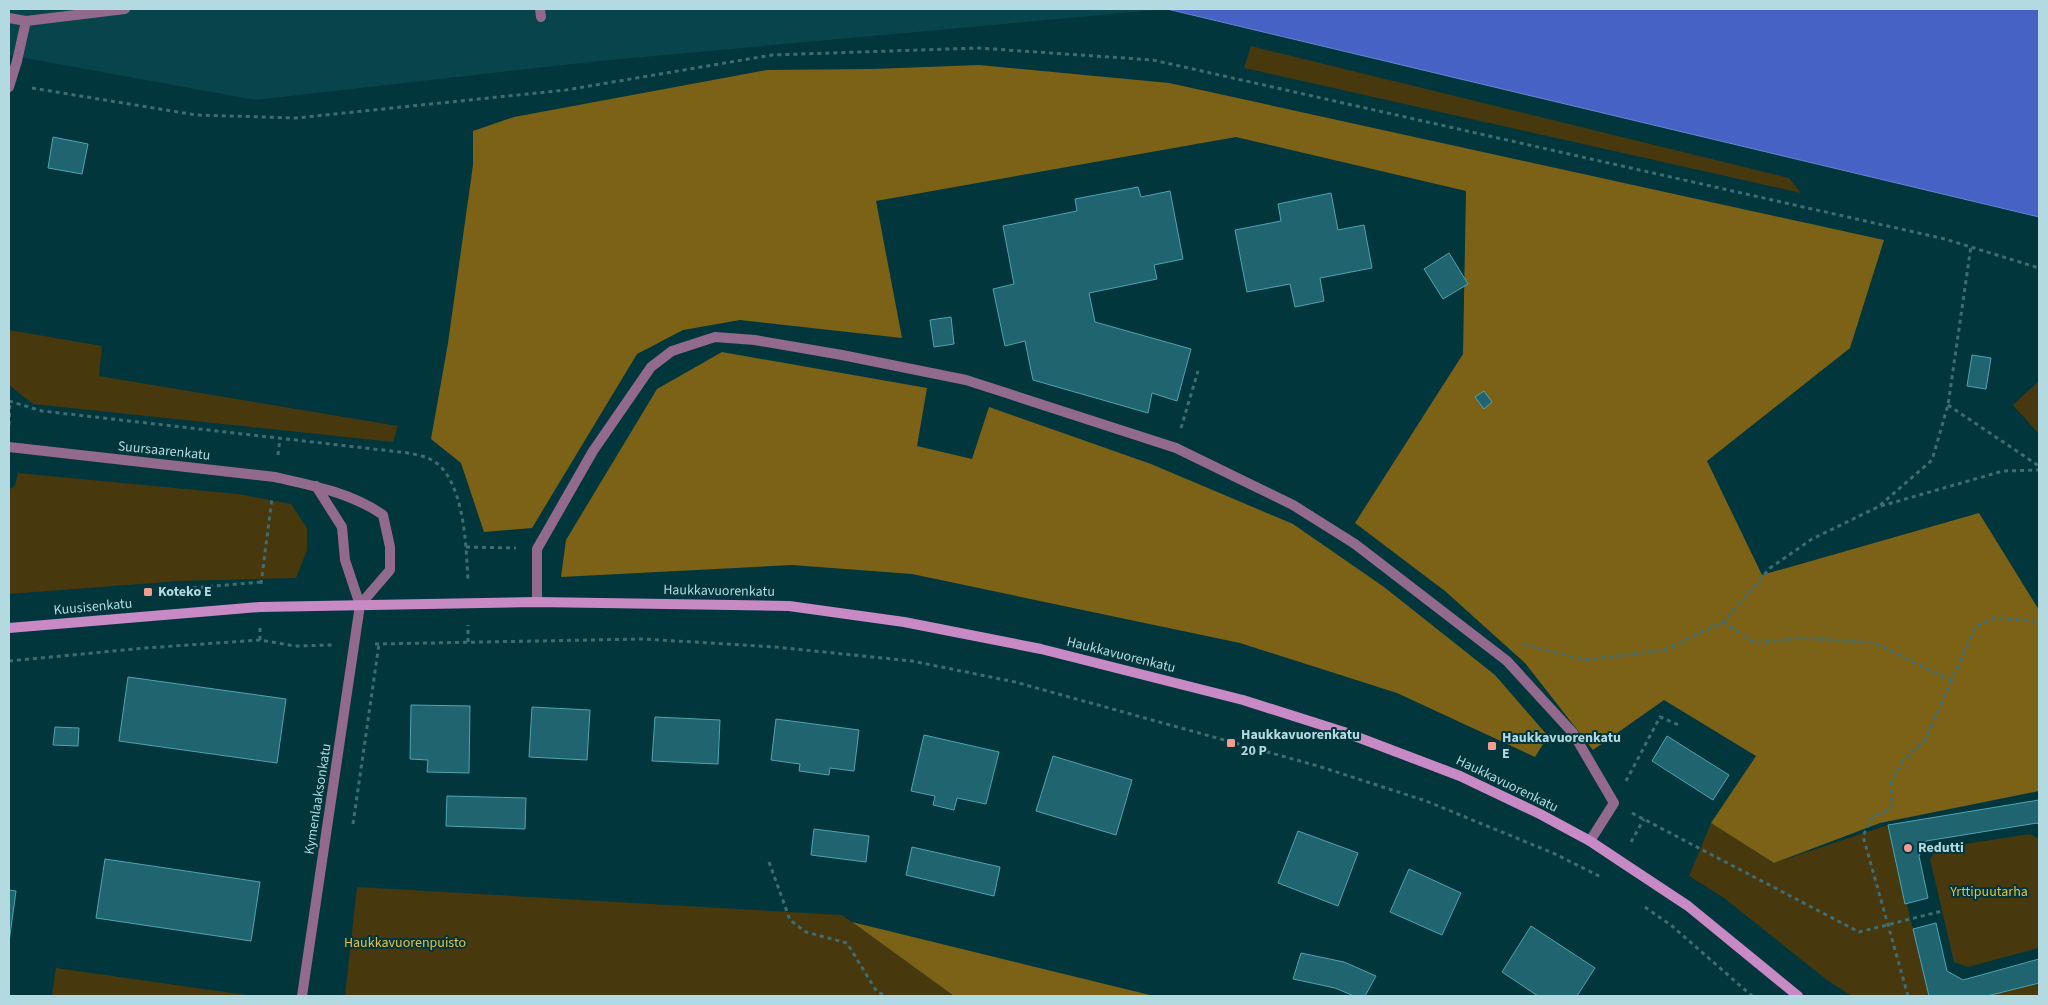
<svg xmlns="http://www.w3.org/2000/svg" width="2048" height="1005" font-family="'Source Sans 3',sans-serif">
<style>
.built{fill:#07444c}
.green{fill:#47380e}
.forest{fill:#7c6217}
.water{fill:#4662c5;stroke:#6686cd}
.building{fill:#1f646e;stroke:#4ea5b3}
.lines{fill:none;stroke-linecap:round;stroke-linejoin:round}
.path{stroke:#3e6e74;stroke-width:3;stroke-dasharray:4 4;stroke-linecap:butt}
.lane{stroke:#916a8e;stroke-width:10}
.street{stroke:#916a8e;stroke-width:10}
.secondary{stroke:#c88ac4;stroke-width:10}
.poi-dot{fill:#f59c90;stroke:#02363d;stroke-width:2}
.labels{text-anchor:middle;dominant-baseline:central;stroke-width:4;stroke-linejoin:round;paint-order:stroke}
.street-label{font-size:14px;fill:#b2dae0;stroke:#02363d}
.poi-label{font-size:14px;font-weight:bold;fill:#b2dae0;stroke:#02363d;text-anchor:start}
.park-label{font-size:14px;fill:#ecbe39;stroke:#02363d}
</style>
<rect width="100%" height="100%" fill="#02363d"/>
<path class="built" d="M9 9H1167L599 61 255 100 9 55Z"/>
<path class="green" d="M1251 46 1789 178 1801 193 1244 68Z
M9 330 102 346 99 376 398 426 393 442 33 404 9 385Z
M2039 381V434L2013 405Z
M18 473 238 494 291 504 307 528V550L296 578 179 581 9 594V490L15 485Z
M1711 823 1774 863 1888 825 1929 996H1852L1827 980 1724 898 1689 876Z
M2030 834 2039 839V948L1968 967 1954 962 1930 859 1938 848Z
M357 887 842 915 954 996H345Z
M56 968 253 996H52Z
M2039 983V996H1987Z"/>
<path class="forest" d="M979 65 1169 83 1884 240 1850 348 1707 461 1762 575 1979 513 2039 610V791L1880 823 1774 863 1711 823 1756 756 1664 700 1593 750 1525 663 1445 591 1355 523 1463 354 1466 191 1236 137 876 201 902 338 740 320 683 330 637 354 532 528 484 532 461 463 431 439 448 343 473 165V131L514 117 767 70 873 69Z
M722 352 927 388 917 446 972 459 989 407 1151 464 1293 524 1384 587 1495 675 1548 736 1535 757 1397 693 1240 643 912 574 792 565 561 577 566 540 657 389Z
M852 922 1154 996H954Z"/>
<path class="water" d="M1167 9H2039V217Z"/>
<path class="building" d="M53 137 88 144 82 174 48 168Z
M1138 187 1141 197 1170 191 1183 259 1154 265 1157 279 1089 293 1095 322 1191 349 1177 401 1152 393 1148 413 1033 380 1025 341 1005 346 993 289 1014 284 1003 226 1077 211 1075 199Z
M1331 193 1338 230 1364 225 1372 268 1320 278 1324 301 1295 307 1290 284 1247 292 1235 230 1281 221 1278 204Z
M1449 253 1468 284 1443 299 1424 269Z
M951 317 954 344 934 347 930 320Z
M1972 355 1991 358 1986 389 1967 386Z
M1484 391 1492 402 1484 409 1475 397Z
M128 677 286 699 277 763 119 741Z
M411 705 470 706 469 773 427 772 428 760 410 759Z
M532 707 590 710 587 760 529 757Z
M655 717 720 720 718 764 652 761Z
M776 719 859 730 854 771 830 768 829 775 799 771 800 764 771 760Z
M55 727 79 728 78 746 53 745Z
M924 735 999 752 986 804 957 798 954 810 933 805 935 796 911 791Z
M1667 736 1729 775 1713 800 1652 761Z
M1053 756 1132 780 1116 835 1036 811Z
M447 796 526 798 525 829 446 826Z
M2039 800V825L2037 823 1926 841 1919 856 1928 898 1905 904 1888 825Z
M814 829 869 836 866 862 811 855Z
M1298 831 1358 853 1338 906 1278 883Z
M912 847 1000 867 994 896 906 875Z
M105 859 260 882 251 941 96 918Z
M1409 869 1461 893 1442 935 1390 912Z
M9 890 16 891 9 942Z
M1936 923 1947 971 1963 980 2039 959V983L1987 996H1929L1913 929Z
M1531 926 1595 968 1577 996H1538L1502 972Z
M1301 953 1344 962 1376 976 1365 996H1354L1335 988 1293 979Z"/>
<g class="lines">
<path class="path" d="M32 88 196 115 296 118 566 90 772 55 978 48 1153 60 1945 239 2039 268
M9 401 42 411 400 452C410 453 421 455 430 459 465 476 466 547 468 581
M1948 405 2039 466
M9 425 10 403
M1181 428 1198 371
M278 455 280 438
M1881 506 2003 471 2039 470
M466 547 516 548
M261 584 272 498
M169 590 261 582
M1723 622 1755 643 1802 638 1875 643 1952 681
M260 640V627
M468 642V625
M375 644 644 639 775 647 912 661 1015 682 1318 766 1426 801 1553 853 1601 877
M1523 644 1585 660 1665 650 1723 622 1770 568 1812 539 1878 507 1932 460 1948 405 1971 246
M9 661 145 648 260 640 295 646 332 645
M1626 781 1660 717 1679 725
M1632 813 1859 932 1942 911
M353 824 379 644
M1631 842 1644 819
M769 862 790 920 806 932 847 943 877 992 887 996
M1645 907 1672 926 1752 996
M1908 996 1863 836 1873 816 1887 811 1893 805 1890 786 1901 763 1925 740 1976 626 1994 618 2039 621"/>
<path class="lane" d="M540 9 541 17
M9 18 26 21 17 61
M26 21 125 9
M537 602V549L593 451 651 367 672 351 715 337 755 340 842 355 966 380 1176 448 1293 505 1355 544 1507 661 1573 733 1614 803 1590 841"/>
<path class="street" d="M9 87 17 61
M9 447 275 477C311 485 352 493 383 515L390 547V570L360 605
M302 996 360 605 345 560 342 527 316 486"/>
<path class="secondary" d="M9 628 260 607 537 602 789 606 904 622 1041 649 1243 700 1344 732 1460 776 1540 814 1590 841 1620 861 1688 906 1798 996"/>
</g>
<g class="poi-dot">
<rect x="143" y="587" width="10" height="10" rx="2.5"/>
<rect x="1226" y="738" width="10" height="10" rx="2.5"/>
<rect x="1487" y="741" width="10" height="10" rx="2.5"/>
<circle cx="1908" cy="848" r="5"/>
</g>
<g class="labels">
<g class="street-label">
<text transform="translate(164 451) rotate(6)">Suursaarenkatu</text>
<text transform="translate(719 591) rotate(1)">Haukkavuorenkatu</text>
<text transform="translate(93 607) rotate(-5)">Kuusisenkatu</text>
<text transform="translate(1121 655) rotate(14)">Haukkavuorenkatu</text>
<text transform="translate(1507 784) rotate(26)">Haukkavuorenkatu</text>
<text transform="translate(318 799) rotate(-81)">Kymenlaaksonkatu</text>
</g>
<g class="poi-label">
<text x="158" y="592">Koteko E</text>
<text x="1241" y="735">Haukkavuorenkatu<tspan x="1241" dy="16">20 P</tspan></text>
<text x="1502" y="738">Haukkavuorenkatu<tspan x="1502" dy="16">E</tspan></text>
<text x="1918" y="848">Redutti</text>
</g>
<g class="park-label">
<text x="1989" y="892">Yrttipuutarha</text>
<text x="405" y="943">Haukkavuorenpuisto</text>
</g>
</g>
<rect width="2048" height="1005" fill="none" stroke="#b2dae0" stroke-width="20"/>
</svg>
